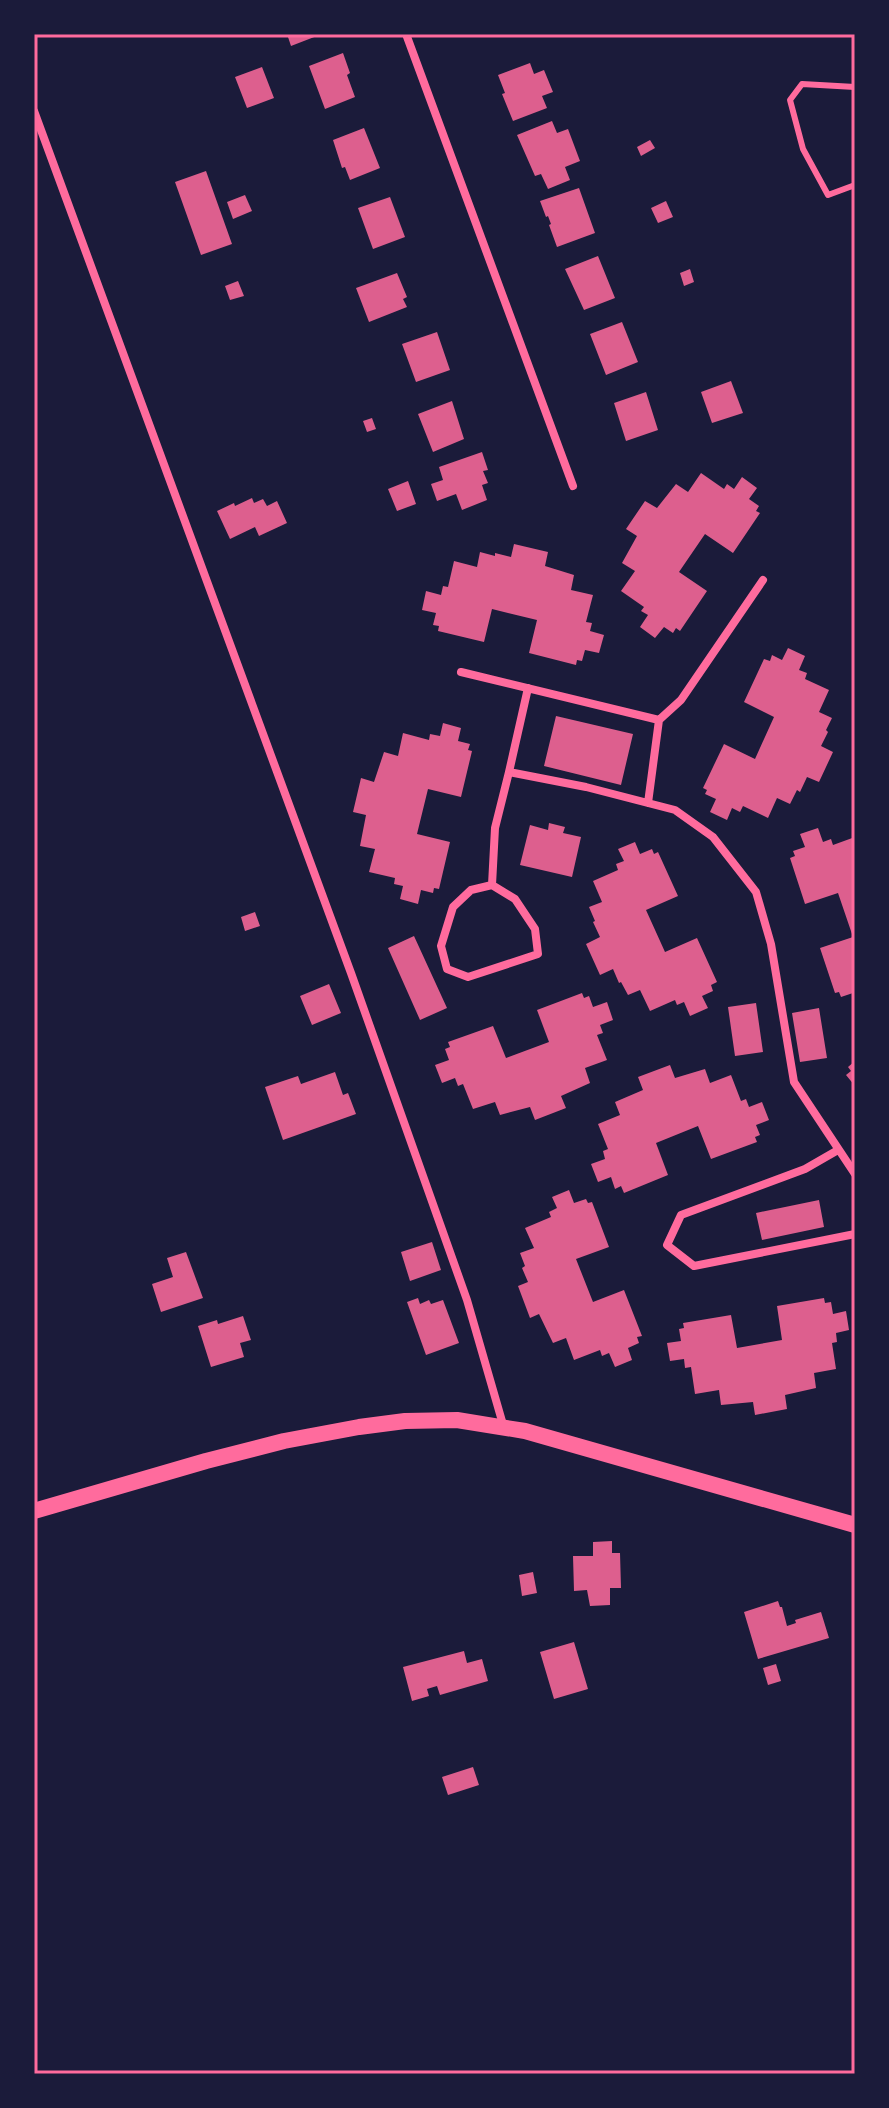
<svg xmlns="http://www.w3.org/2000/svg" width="889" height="2108" font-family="Karla,sans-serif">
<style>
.building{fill:#dd5f8e}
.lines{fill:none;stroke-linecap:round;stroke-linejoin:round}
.service{stroke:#ff6b9d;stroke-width:6}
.minor{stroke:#ff6b9d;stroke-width:8}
.secondary{stroke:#ff6b9d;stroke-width:16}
.neatline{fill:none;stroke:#ff6b9d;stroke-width:3}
</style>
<rect width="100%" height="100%" fill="#1b1b3a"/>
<path class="building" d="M287 34H322L291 46Z
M343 53 350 73 347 75 355 97 325 109 309 66Z
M530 63 534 74 544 70 553 92 542 96 547 108 513 121 502 94 505 93 498 75Z
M262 67 274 98 247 108 235 77Z
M552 121 557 133 568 129 580 161 565 167 570 180 548 189 541 174 535 176 517 135Z
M364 128 380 168 350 180 345 167 342 168 333 140Z
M650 140 655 148 641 156 637 147Z
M206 171 232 244 201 255 175 182Z
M579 188 595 233 557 247 549 225 551 224 548 216 546 217 540 201Z
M245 195 252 211 233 219 227 202Z
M390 197 405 237 373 249 358 208Z
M666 201 673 217 658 223 651 208Z
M598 256 615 298 584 310 565 269Z
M690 269 694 282 684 286 680 273Z
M397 273 407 297 403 299 407 307 369 322 356 288Z
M238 281 244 296 230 300 225 286Z
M622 322 638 362 606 375 590 334Z
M437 332 450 370 416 382 402 344Z
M731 381 743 413 712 423 701 392Z
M646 392 658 430 626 441 614 403Z
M452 401 464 439 433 452 418 414Z
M372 418 376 429 367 432 363 421Z
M482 452 488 470 483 471 488 483 482 485 487 500 462 510 456 494 437 501 431 484 443 480 439 467Z
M701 473 724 489 727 484 734 489 742 477 757 488 749 499 759 506 756 511 760 513 733 553 705 534 679 572 707 591 680 631 676 628 673 633 664 627 655 638 640 627 648 615 641 611 644 607 621 591 635 571 622 563 637 536 626 529 645 501 657 508 676 484 688 492Z
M408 481 416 504 397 511 388 489Z
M252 498 254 503 263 499 267 506 277 501 287 523 259 536 255 527 230 539 217 511 234 503 235 506Z
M514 544 548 552 545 566 574 575 571 590 593 595 586 622 592 623 590 631 604 635 599 653 585 650 582 661 577 660 576 665 529 653 537 620 492 609 484 642 438 631 439 626 433 625 436 613 422 610 426 591 441 595 443 586 448 587 454 561 477 567 480 552 495 556V553L511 557Z
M788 648 805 656 799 670 807 673 805 679 829 690 819 712 832 718 826 730 828 732 821 746 833 752 819 782 807 777 800 792 797 790 790 804 777 798 768 818 743 806 740 812 732 808 727 820 710 812 716 799 705 794 707 790 703 788 724 744 755 759 774 717 744 702 764 659 770 661 772 655 782 660Z
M556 716 633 734 621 785 544 766Z
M443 723 461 728 458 741 470 744 468 750 472 751 461 797 428 789 417 834 450 842 439 889 434 888 433 893 421 890 418 904 400 899 403 886 394 884 395 878 369 872 375 849 360 846 366 815 353 812 361 778 374 782 384 752 398 756 403 733 429 740 430 734 440 736Z
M549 823 565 827 563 833 581 837 572 877 520 865 530 825 548 830Z
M818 828 823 842 831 839 833 845 855 837V998L853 993 841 997 839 992 835 993 820 948 853 937 838 893 805 904 790 858 795 856 793 851 805 847 800 834Z
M635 842 640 854 652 849 654 854 658 852 678 896 646 910 665 952 697 938 717 982 711 985 713 991 702 996 708 1008 690 1016 684 1002 677 1005 675 1000 650 1011 640 990 628 995 621 982 619 983 613 969 600 975 586 944 600 937 593 922 595 921 589 907 602 902 593 881 618 870 616 864 624 861 618 849Z
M255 912 260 926 245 931 241 917Z
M414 936 447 1008 420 1020 388 948Z
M329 984 341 1013 312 1025 300 996Z
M582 993 584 998 589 996 593 1007 607 1002 613 1020 600 1025 603 1033 597 1035 607 1060 585 1068 590 1083 561 1096 566 1108 535 1120 530 1107 500 1115 495 1102 473 1109 463 1084 458 1086 455 1078 442 1083 435 1065 449 1060 445 1049 450 1047 448 1042 493 1026 506 1058 549 1042 537 1010Z
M756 1003 763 1052 735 1056 728 1007Z
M819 1008 827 1058 800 1062 792 1013Z
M855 1061V1086L846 1075 851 1071 848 1067Z
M670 1065 675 1078 705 1069 710 1083 731 1075 741 1101 746 1099 749 1107 762 1102 769 1120 756 1125 760 1135 755 1137 757 1142 711 1159 698 1126 656 1143 668 1175 624 1193 621 1186 615 1189 611 1177 598 1182 591 1164 605 1159 603 1151 608 1149 598 1124 620 1115 615 1102 643 1090 638 1077Z
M335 1072 343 1095 348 1093 356 1114 283 1140 265 1087 298 1076 301 1084Z
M569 1190 574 1203 586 1199 588 1203 592 1202 609 1247 576 1259 593 1302 624 1290 642 1336 637 1337 639 1343 628 1348 632 1360 615 1367 609 1353 602 1356 600 1350 574 1360 566 1338 553 1343 539 1314 530 1318 518 1286 528 1282 522 1268 525 1266 520 1253 534 1248 525 1228 551 1217 549 1212 557 1208 552 1197Z
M819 1200 824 1227 762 1240 756 1213Z
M432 1242 441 1270 410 1281 401 1252Z
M186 1252 203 1298 161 1312 152 1284 173 1277 167 1258Z
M418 1298 420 1304 429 1300 431 1304 443 1300 459 1343 426 1355 407 1302Z
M824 1298 825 1303 831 1302 833 1314 846 1311 849 1330 836 1333 837 1342 832 1343 836 1369 814 1373 816 1388 785 1395 787 1409 755 1415 753 1402 721 1405 719 1390 695 1394 691 1367 685 1368 684 1359 670 1361 667 1343 681 1341 679 1329 684 1328 683 1323 731 1315 737 1348 782 1340 777 1306Z
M243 1316 251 1340 240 1343 244 1357 211 1367 198 1326 217 1320 218 1324Z
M612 1541V1553H620L621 1588H610V1605L590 1606 587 1590 574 1591 573 1556H593V1542Z
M533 1572 537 1593 522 1596 519 1575Z
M778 1601 780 1607H782L787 1626 796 1623 795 1620 821 1612 829 1638 758 1659 744 1612Z
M574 1642 588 1689 554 1699 540 1652Z
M464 1651 467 1663 482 1659 488 1681 440 1695 437 1686 427 1689 429 1696 412 1701 403 1667Z
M776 1664 781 1681 768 1685 763 1668Z
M473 1767 479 1785 448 1795 442 1777Z"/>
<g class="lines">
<path class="service" d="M855 87 802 84 790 100 803 149 828 195 855 185"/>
<path class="minor" d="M406 34 573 486
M34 111 351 973 467 1300 504 1428
M461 672 659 720
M509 772 528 688
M648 803 659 720 681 700 763 580
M492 885 495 828 509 772 586 787 675 810 713 837 756 892 771 944 794 1082 855 1174
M492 885 515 899 535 929 538 954 468 977 447 969 441 946 453 907 471 890Z
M838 1150 805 1169 681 1215 667 1245 694 1266 855 1234"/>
<path class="secondary" d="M34 1511 206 1461 284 1441 359 1427 405 1421 457 1420 525 1431 855 1525"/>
</g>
<rect width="889" height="2108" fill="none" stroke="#1b1b3a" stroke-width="72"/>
<rect x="36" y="36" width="817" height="2036" class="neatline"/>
</svg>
